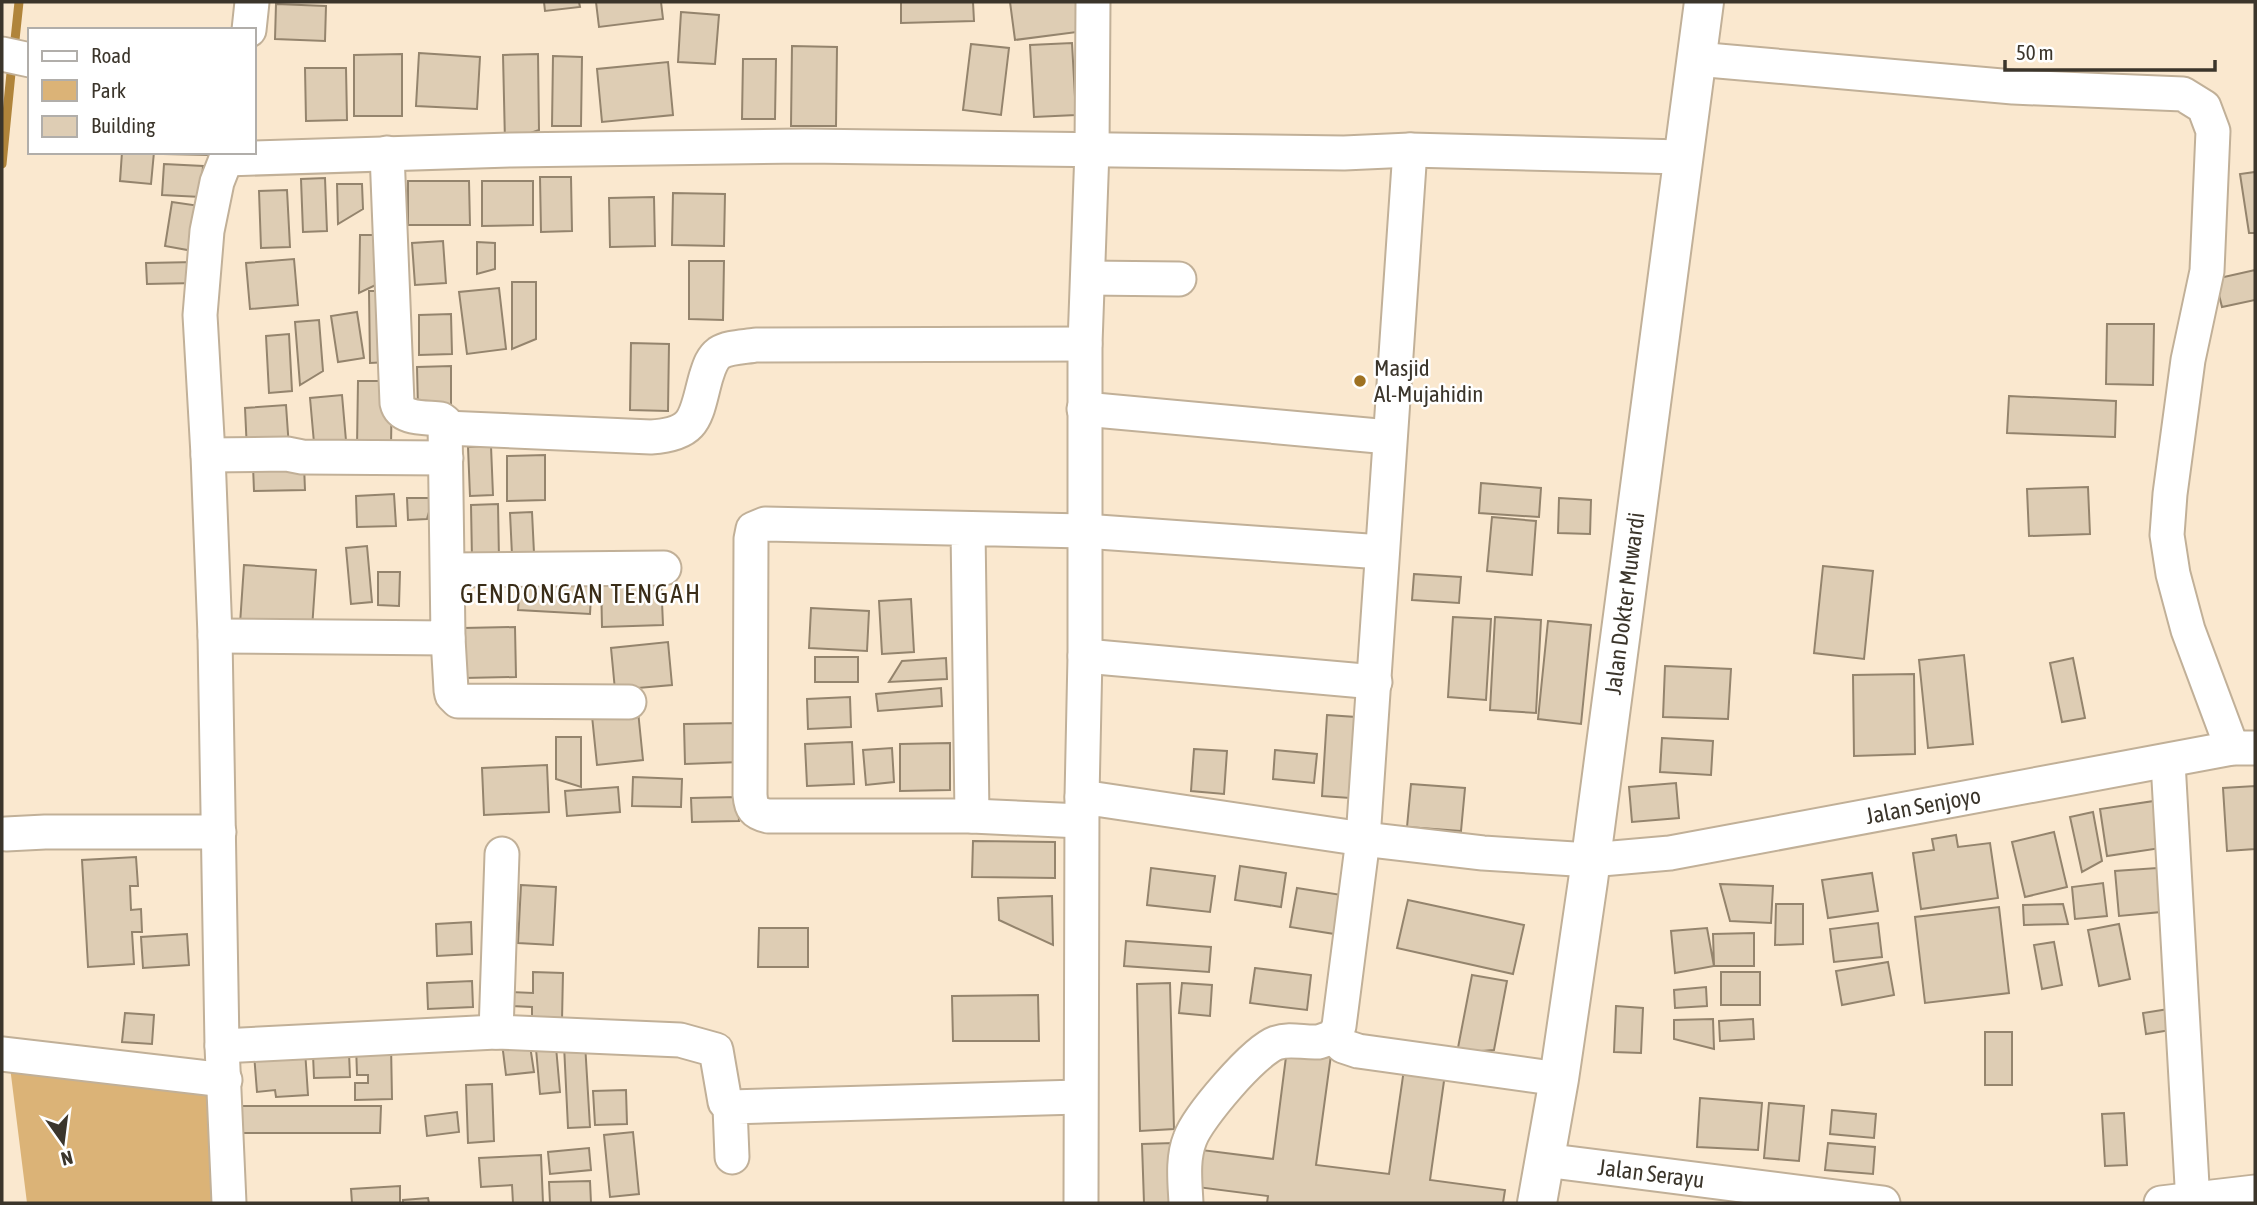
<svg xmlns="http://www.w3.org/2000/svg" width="2257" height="1205" font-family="'Asap Condensed',sans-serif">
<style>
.green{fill:#dbb377}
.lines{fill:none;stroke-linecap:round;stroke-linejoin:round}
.stream{stroke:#b0843a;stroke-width:9}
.building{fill:#decdb4;stroke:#94846d;stroke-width:2}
.minor-casing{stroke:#c1b098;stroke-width:37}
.tertiary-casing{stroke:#c1b098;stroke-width:42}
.minor{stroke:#fff;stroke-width:33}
.tertiary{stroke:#fff;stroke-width:38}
.poi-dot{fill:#9e7121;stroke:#fff;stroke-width:2.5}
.labels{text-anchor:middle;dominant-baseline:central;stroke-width:5;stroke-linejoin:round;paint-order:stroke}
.poi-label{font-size:23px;fill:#3b352b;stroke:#fff;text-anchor:start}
.street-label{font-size:23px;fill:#3b352b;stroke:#fff}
.quarter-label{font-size:26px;letter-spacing:2px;fill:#3a2d18;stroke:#fff}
</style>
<rect width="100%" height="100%" fill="#fae8cf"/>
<path class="green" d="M10 1067 215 1092 220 1203H27Z"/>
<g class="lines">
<path class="stream" d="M14 49 19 2
M2 164 12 63"/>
</g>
<path class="building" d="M544 2H579L580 7 545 11Z
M596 2H661L663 19 599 27Z
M901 2H973L974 21 901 23Z
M1010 2H1081L1085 31 1015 40Z
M276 4 326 6 325 41 275 39Z
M681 12 719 15 715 64 678 62Z
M1072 43 1076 115 1034 117 1030 45Z
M971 44 1009 48 1001 115 963 110Z
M792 46 837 47 836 126H791Z
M419 53 480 57 477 109 416 106Z
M402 54V116H354V55Z
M538 54 539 130 505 142 503 55Z
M553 56 582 57 581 126H552Z
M743 59H776L775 119H742Z
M668 62 673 115 602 122 597 69Z
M305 68H346L347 120 306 121Z
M122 152H154L151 184 120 181Z
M164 152H212L211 155 164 154Z
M164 164 203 166 201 197 162 195Z
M2255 172V233H2249L2240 174Z
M540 177H571L572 231 541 232Z
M325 178 327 231 303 232 301 179Z
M408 181H469L470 225H408Z
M482 181H533V225L482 226Z
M337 184H362L363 209 338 224Z
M287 190 290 247 261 248 259 191Z
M673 193 725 194 724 246 672 245Z
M654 197 655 246 610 247 609 198Z
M172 202 200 206 193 251 165 246Z
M360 235H385L384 281 359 293Z
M443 241 446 283 415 285 412 243Z
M477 242 495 243V269L477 274Z
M294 259 298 305 250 309 246 263Z
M689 261H724L723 320 689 319Z
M195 262 196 283 147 284 146 263Z
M2255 270V300L2222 307 2215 279Z
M512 282H536V339L512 349Z
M499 288 506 349 467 354 459 292Z
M369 291H388L389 362 370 363Z
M357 312 364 358 338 362 331 316Z
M451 314 452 354 419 355V315Z
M319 320 323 371 300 385 295 322Z
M2107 324H2154L2153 385 2106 384Z
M289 334 292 391 269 393 266 336Z
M631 343 669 344 668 411 630 410Z
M451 366V409H418L417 367Z
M358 381H392L391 447H357Z
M342 395 347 452 315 454 310 398Z
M2009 396 2116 401 2115 437 2007 433Z
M286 405 289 448 247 451 245 408Z
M491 446 493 495 470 496 468 447Z
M545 455V500L507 501V456Z
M304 465 305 490 254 491 253 466Z
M1481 483 1541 488 1539 517 1479 513Z
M2088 487 2090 534 2029 536 2027 489Z
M394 494 396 526 357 527 356 496Z
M407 498H433L427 519 408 520Z
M1559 498 1591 500 1590 534 1558 533Z
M498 504 499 559 472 560 471 505Z
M532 512 534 553 512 555 510 513Z
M1492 517 1536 521 1532 575 1487 571Z
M367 546 372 602 351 604 346 548Z
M244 565 316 570 312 629 240 624Z
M1823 566 1873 571 1864 659 1814 653Z
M378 572H400L399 606 378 605Z
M521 574 592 578 590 614 518 610Z
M1414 574 1461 577 1459 603 1412 600Z
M661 578 663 625 602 627 601 580Z
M911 599 914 652 882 654 879 601Z
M811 608 869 611 867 651 809 648Z
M1453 617 1491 619 1486 700 1448 697Z
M1495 617 1541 620 1536 713 1490 710Z
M1548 621 1591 625 1581 724 1538 719Z
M515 627 516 677 464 678 463 628Z
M668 642 672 685 615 690 611 648Z
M1964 655 1973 744 1928 748 1919 660Z
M815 657H858V682H815Z
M946 658 947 679 889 682 902 661Z
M2073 658 2085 718 2062 722 2050 663Z
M1665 666 1731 669 1728 719 1663 717Z
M1914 674 1915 754 1854 756 1853 675Z
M941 688 942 706 878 711 876 694Z
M850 697 851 727 808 729 807 699Z
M638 711 643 760 597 765 592 716Z
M1327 715 1356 717 1350 798 1322 796Z
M740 723 741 762 685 764 684 724Z
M556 737H581V787L556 779Z
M1662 738 1713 741 1711 775 1660 772Z
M852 742 854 784 807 786 805 744Z
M950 743V790L900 791V744Z
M892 748 894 782 866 785 863 750Z
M1194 749 1227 751 1224 794 1191 791Z
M1275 750 1317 754 1314 783 1273 779Z
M547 765 549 812 484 815 482 768Z
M633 777 682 779 681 807 632 806Z
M1676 783 1679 818 1632 822 1629 787Z
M1411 784 1465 788 1461 831 1407 827Z
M2255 786V849L2227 851 2223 788Z
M618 787 620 812 567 816 565 791Z
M738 797 739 821 692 822 691 798Z
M2154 801 2161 848 2107 856 2100 809Z
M2093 812 2102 861 2082 872 2070 817Z
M2054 832 2067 887 2025 897 2012 842Z
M1956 835 1958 847 1990 843 1998 898 1921 909 1913 853 1934 850 1932 839Z
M973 841 1055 842V878L972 877Z
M136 857 138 886H130L131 910 141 909 142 932H132L134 964 88 967 82 860Z
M1240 866 1286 873 1281 907 1235 900Z
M1151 868 1215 876 1210 912 1147 905Z
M2157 868 2161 912 2119 916 2115 871Z
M1872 873 1878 911 1828 918 1822 880Z
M2103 883 2107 916 2075 919 2072 887Z
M1720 884 1773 886 1771 923 1730 921Z
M521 885 556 887 553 945 518 943Z
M1297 888 1348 896 1341 935 1290 927Z
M1052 896 1053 945 999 920 998 898Z
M1408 900 1524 925 1513 974 1397 948Z
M1776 904H1803V944L1775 945Z
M2063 904 2068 924 2024 925 2023 905Z
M1999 907 2009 993 1925 1003 1915 917Z
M471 922 472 954 437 956 436 924Z
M1878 923 1882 957 1834 962 1830 929Z
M2119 924 2130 979 2099 986 2088 930Z
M759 928H808V967H758Z
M1707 928 1714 966 1675 973 1671 931Z
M1754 933V966H1714L1713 934Z
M187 934 189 965 143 968 141 937Z
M1126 941 1211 947 1209 972 1124 966Z
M2054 942 2062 985 2042 989 2034 945Z
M1888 962 1894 995 1842 1005 1836 971Z
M1255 968 1311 975 1307 1010 1250 1003Z
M533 972 563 973 562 1021 532 1020V1007L512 1006 511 992 533 993Z
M1721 972H1760V1005H1721Z
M1472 975 1507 981 1494 1050 1457 1053Z
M472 981 473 1007 428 1009 427 983Z
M1170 983 1174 1129 1140 1131 1137 984Z
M1182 983 1212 985 1210 1016 1179 1013Z
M1706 987 1707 1006 1675 1008 1674 990Z
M1038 995 1039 1041H953L952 996Z
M1616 1006 1643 1008 1641 1053 1614 1052Z
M2175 1008 2177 1029 2146 1034 2143 1013Z
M125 1013 154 1015 152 1044 122 1042Z
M1713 1019 1714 1049 1674 1039V1020Z
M1753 1019 1754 1039 1720 1041 1719 1021Z
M1985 1032H2012V1085H1985Z
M529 1039 534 1072 506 1075 502 1043Z
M585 1043 590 1127 568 1128 564 1045Z
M391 1044 392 1099 355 1100V1083H368V1075H357L356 1045Z
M556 1047 560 1092 540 1094 536 1049Z
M1287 1049 1331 1055 1316 1165 1389 1174 1404 1069 1445 1074 1430 1180 1505 1190 1503 1203H1267L1268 1196 1197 1187 1202 1150 1273 1159Z
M305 1050 308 1095 276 1097 275 1090 257 1092 254 1054Z
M349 1053 350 1077 314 1078 313 1055Z
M492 1084 494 1141 468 1143 466 1085Z
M626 1090 627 1124 595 1125 593 1091Z
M1700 1098 1762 1103 1758 1150 1697 1147Z
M1769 1103 1804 1106 1799 1161 1764 1158Z
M241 1106H381L380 1133H241Z
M1832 1110 1876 1114 1874 1138 1830 1134Z
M457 1112 459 1132 427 1136 425 1116Z
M2124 1113 2127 1165 2105 1166 2102 1114Z
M633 1132 639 1194 610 1197 604 1135Z
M1173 1143 1175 1203H1144L1142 1144Z
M1828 1143 1875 1147 1873 1174 1825 1170Z
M589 1148 591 1170 550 1174 548 1152Z
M541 1155 543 1203H513L512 1185 481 1187 479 1158Z
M590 1181 591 1203H550L549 1182Z
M400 1186V1203H352L351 1189Z
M428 1198 429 1203H403V1200Z"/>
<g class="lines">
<g class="minor-casing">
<g id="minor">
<path d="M249 30 252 2"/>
<path d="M2 54 30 60"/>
<path d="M1696 59 2013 87 2183 94 2204 107 2213 131 2207 271 2188 360 2170 494 2167 535 2173 574 2188 630 2232 748"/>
<path d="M228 152 226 159 511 150 805 146 1344 153 1410 150 1682 157"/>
<path d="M226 159 217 182 207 231 200 315 208 455 215 636 222 1046 229 1203"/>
<path d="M1088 278 1179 279"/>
<path d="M1084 409 1389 437"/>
<path d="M445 428 651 437C698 434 695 416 706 377 709 368 711 359 719 353 728 347 745 347 756 345L1085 344"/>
<path d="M208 455 287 454 302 457 446 458"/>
<path d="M968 529 972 816H768C754 813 751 808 750 795L751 539 753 529 765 524 1084 531 1382 552"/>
<path d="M448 570 664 568"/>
<path d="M215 636 448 638 445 422 441 419C426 417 401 420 397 403L387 153"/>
<path d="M448 638 451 690 452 695 458 701 629 702"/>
<path d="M1085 656 1375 682"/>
<path d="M2168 762 2193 1203"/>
<path d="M1082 797 1085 656V344L1092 150 1093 2"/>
<path d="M972 816 1081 821"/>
<path d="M6 834 45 832H219"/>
<path d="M496 1032 502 854"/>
<path d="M1334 1037 1343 1046 1358 1051 1559 1079"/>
<path d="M222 1046 496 1032 680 1040 716 1050 725 1102 730 1107"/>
<path d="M2 1054 225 1080"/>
<path d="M732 1157 730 1107 1079 1097"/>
<path id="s1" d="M1544 1160 1883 1203"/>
<path id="s2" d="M1081 1203 1082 797 1363 839 1483 853 1590 860 1670 853 2232 748H2255"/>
<path d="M1186 1203C1185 1182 1182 1159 1190 1139 1198 1117 1254 1051 1276 1043 1290 1038 1304 1043 1318 1042 1323 1041 1329 1038 1334 1037L1339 1026 1363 839 1410 150"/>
<path d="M2161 1203 2255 1192"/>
</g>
</g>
<g class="tertiary-casing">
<g id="tertiary">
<path id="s3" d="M1537 1203 1559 1079 1588 881 1704 2"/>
</g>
</g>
<use href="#minor" class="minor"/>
<use href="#tertiary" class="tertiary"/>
</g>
<circle class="poi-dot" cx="1360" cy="381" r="7"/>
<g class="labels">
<g class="poi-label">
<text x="1374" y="368">Masjid<tspan x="1374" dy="26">Al-Mujahidin</tspan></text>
</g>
<g class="street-label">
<text stroke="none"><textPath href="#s3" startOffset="606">Jalan Dokter Muwardi</textPath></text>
<text stroke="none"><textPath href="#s2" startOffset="1256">Jalan Senjoyo</textPath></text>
<text stroke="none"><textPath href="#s1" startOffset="108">Jalan Serayu</textPath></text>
</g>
<g class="quarter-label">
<text x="581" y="594">GENDONGAN TENGAH</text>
</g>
</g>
<rect width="2257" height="1205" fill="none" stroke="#3b352b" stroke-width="7"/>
<rect x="28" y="28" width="228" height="126" fill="#ffffff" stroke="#b1aeaa" stroke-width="2"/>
<rect x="42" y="51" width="35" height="10" fill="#ffffff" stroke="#b1aeaa" stroke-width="2"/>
<text x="91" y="63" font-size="21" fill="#3b352b">Road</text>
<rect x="42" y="80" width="35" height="21" fill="#dbb377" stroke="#b1aeaa" stroke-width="2"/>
<text x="91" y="98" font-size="21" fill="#3b352b">Park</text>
<rect x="42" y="116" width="35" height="21" fill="#decdb4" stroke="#b1aeaa" stroke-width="2"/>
<text x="91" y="133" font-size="21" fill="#3b352b">Building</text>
<g transform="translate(63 1142) rotate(166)" stroke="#ffffff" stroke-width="5" paint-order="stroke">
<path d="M0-5L12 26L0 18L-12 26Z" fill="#3b352b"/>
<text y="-10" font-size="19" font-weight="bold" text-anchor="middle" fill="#3b352b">N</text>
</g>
<path d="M2005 60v10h210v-10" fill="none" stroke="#3b352b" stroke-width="3.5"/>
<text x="2016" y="60" font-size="21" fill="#3b352b" stroke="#ffffff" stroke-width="5" paint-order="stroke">50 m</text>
</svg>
